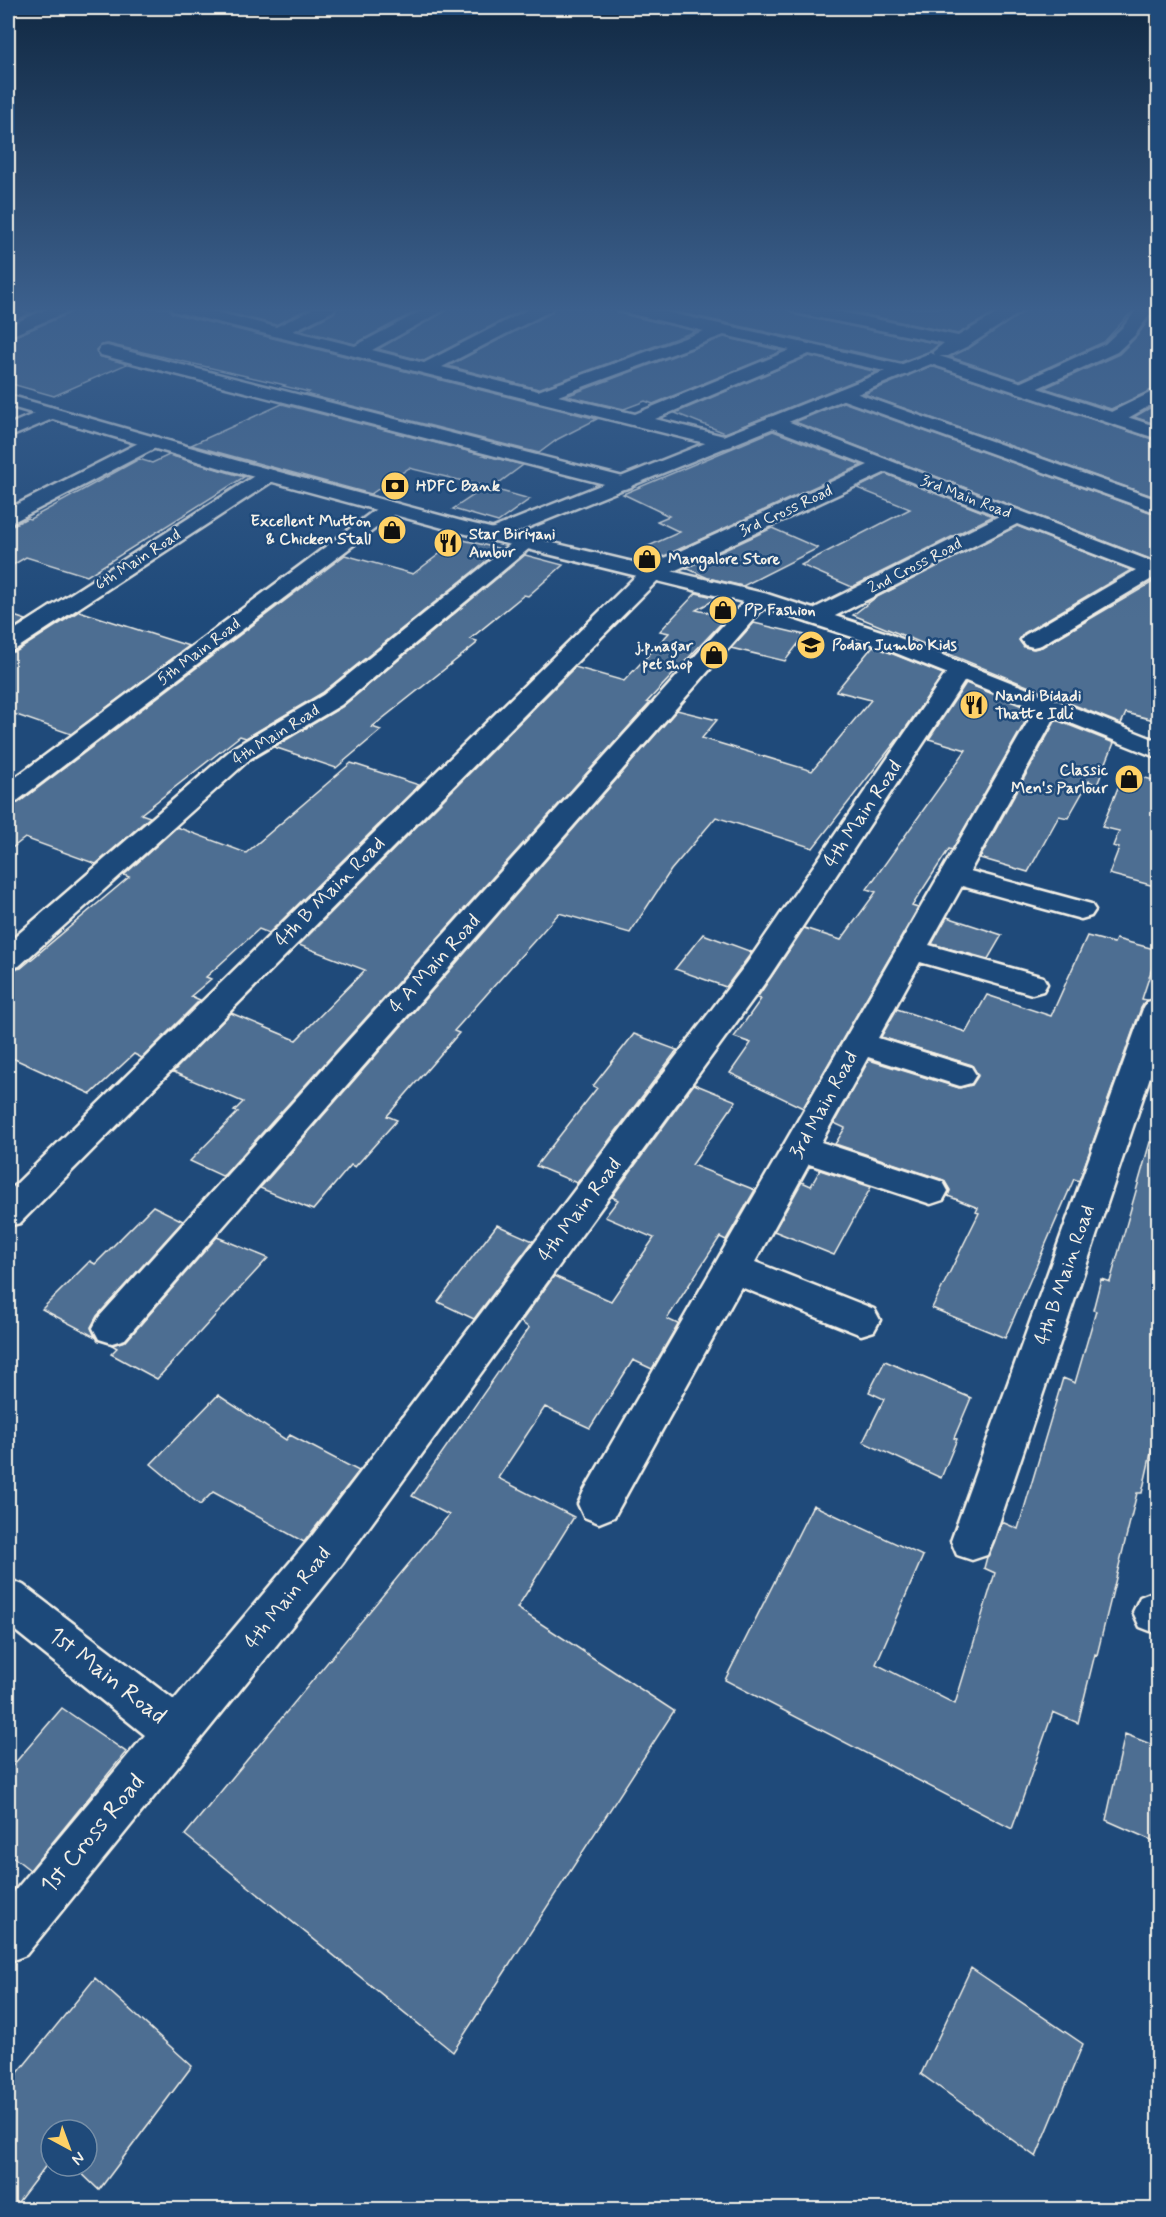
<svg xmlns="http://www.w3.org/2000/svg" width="1166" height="2217" font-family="Mynerve,sans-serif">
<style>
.building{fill:#4d6e92;stroke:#f4f1e8;stroke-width:1.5}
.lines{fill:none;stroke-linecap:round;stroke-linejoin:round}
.minor-casing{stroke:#f4f1e8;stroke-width:5}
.tertiary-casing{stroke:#f4f1e8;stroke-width:5}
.secondary-casing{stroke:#f4f1e8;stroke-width:5}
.minor{fill:#1f4a7a;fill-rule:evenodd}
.tertiary{fill:#1f4a7a;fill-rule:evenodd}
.secondary{fill:#1f4a7a;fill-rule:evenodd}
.labels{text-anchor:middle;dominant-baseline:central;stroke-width:5;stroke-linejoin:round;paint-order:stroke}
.far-poi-label{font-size:16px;font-weight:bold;fill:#f4f1e8;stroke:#1f4a7a;text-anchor:start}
.far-street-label{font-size:16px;fill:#f4f1e8;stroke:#1f4a7a}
.street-label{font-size:20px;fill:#f4f1e8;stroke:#1f4a7a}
.near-street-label{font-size:24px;fill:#f4f1e8;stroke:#1f4a7a}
</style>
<rect width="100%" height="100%" fill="#1f4a7a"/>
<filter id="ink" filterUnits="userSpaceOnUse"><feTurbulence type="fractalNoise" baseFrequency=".0167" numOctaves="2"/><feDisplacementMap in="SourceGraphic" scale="12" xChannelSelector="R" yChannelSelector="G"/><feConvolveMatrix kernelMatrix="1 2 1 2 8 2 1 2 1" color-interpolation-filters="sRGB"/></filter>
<g filter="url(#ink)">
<path class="building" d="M8 308H13L31 313 8 324Z
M76 308H169L172 313 597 419 558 439 539 453 305 394 309 392 283 386 285 385 108 344 101 345 96 350 99 356 127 364 54 396 8 383V339L70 313Z
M210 308H309L276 325Z
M337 308H422L355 344 300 330 334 313Z
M450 308H526L424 361 378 349Z
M554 308H615L618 313 696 331 538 389 448 366 551 313Z
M659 308H786L796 315 939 344 931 351 901 362Z
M833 308H1002L958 334Z
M1029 308H1135L1104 342 1020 380 950 357 969 348Z
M1155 311H1158V387L1111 409 1044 388 1119 354 1137 336Z
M724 337 783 351 653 404 645 401 624 409 566 396Z
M809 356 877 372 725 433 675 413Z
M931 366 1158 441V498L864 394Z
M843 402 1158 515V562L795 422Z
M1158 403V425L1134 417Z
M282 404 523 465 492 488 409 468 371 494 191 445Z
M773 431 862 465 662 557 644 548 680 532 657 521 669 516 623 494Z
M169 455 244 477 87 576 26 557 8 568V528L27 518 30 519 139 459 152 463Z
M886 474 993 516 852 587 801 565 910 509 857 488Z
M486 487 530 499 498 522 453 509Z
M1017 526 1131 570 1024 633 1019 640 1024 647 1034 649 1042 647 1158 579V721L1126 713 1121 724 853 615 875 598Z
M772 528 818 548 743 586 708 578 686 568Z
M459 539 501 549 322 693 246 738 240 736 141 814 150 817 96 864 25 838 8 851V805L18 803 345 555 413 574Z
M525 555 563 565 528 596 524 595 470 639 477 641 476 644 372 727 381 730 336 768 274 747 342 707Z
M696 593 718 598 696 610 727 617 647 702 650 703 225 1174 222 1176 190 1161 238 1112 234 1111 243 1102 173 1072 231 1013 296 1040 365 970 299 945 575 667 624 681 669 633 660 631Z
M79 611 189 646 71 734 8 712V653L17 651Z
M8 614 26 620 8 632Z
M754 623 805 635 785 661 731 648Z
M873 646 943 674 903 732 813 848 716 817 671 870 630 933 559 913 454 1031 459 1033 387 1116 397 1120 355 1167 351 1165 313 1210 260 1188 677 710 717 720 702 738 812 771 871 700 836 691Z
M966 683 1032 710 952 850 949 849 912 906 918 908 803 1108 730 1073 751 1043 734 1037 761 999 757 998 804 928 841 940 876 892 867 889 966 750 929 739Z
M1056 720 1114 743 1097 785 1089 781 1068 818 1059 816 1028 872 980 858Z
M351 763 419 785 269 933 259 929 206 977 211 979 191 996 200 1000 142 1058 134 1054 91 1094 8 1056V971L21 968 129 877 124 875 177 827 246 853Z
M1124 773 1158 781V887L1109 874 1119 848 1113 846 1119 831 1102 827Z
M947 917 1002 935 988 959 932 944Z
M703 934 752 952 726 987 675 969Z
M1087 936 1114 943 1116 939 1158 950 1142 999 1146 1000 1141 1008 1079 1181 1074 1179 1005 1338 932 1308 979 1213 976 1212 978 1208 948 1196 950 1190 944 1180 835 1144 845 1128 834 1123 869 1060 959 1088 972 1085 978 1076 972 1065 881 1037 897 1009 966 1032 987 995 1051 1016Z
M634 1034 677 1050 577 1183 536 1166 597 1088 593 1086Z
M694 1084 736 1101 692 1165 755 1190 726 1240 720 1237 667 1319 678 1324 652 1369 633 1360 590 1428 545 1407 498 1478 574 1517 517 1608 674 1711 453 2052 185 1835 449 1515 412 1496 529 1328 521 1322 554 1276 611 1301 654 1238 605 1217 618 1200 612 1197Z
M1150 1142 1158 1143V1451L1152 1449 1142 1493H1137L1097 1655 1095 1654 1078 1723 1053 1712 1012 1829 725 1680 813 1505 923 1556 876 1664 955 1704 995 1573 984 1568 987 1557 1002 1522 1018 1529 1063 1378 1075 1383 1096 1311 1093 1310 1101 1279 1110 1282Z
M820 1170 871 1187 834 1255 774 1231 802 1182 811 1186Z
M153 1206 183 1221 97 1316 91 1327 95 1337 42 1309 90 1261 95 1264Z
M497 1225 533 1241 474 1319 438 1302Z
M217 1237 268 1258 157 1379 111 1354 117 1348 112 1345 127 1340Z
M885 1361 971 1398 954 1438 957 1439 941 1478 863 1442 884 1399 869 1392Z
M218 1395 286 1440 290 1435 359 1471 304 1542 213 1492 200 1505 151 1464Z
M62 1708 126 1752 30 1870 8 1853V1771Z
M1125 1734 1158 1747V1843L1106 1820Z
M971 1968 1083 2044 1036 2157 921 2074Z
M95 1978 192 2066 99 2190 74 2166H87V2130H51V2159L12 2210H8V2085Z"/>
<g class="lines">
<g class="minor-casing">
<path id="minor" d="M49 308H71L69 311 8 337V326Z
M171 308H200L276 327 314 308H335L333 311 293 331 355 346 427 308H448L372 350 424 363 531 308H552L550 311 442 367 538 391 704 331 619 311 617 308H648L902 365 908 366 911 370 908 374 902 375 809 354 655 419 732 438 735 442 732 446 725 448 173 311ZM724 335 790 350 635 414 558 396Z
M788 308H821L958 336 1007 308H1027L968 346 948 356H936L933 352 944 343 796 313Z
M1138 308H1154L1135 335 1117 352 1029 392H1017L1014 388 1017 384 1105 344 1123 327Z
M107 346 631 479 634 483 631 487 624 489 101 355 98 351 101 347Z
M844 389 1158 500V513L838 398 835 394 838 390Z
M1158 389V401L1121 422H1107L1105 418 1107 414Z
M50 407 57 409 59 413 57 417 8 438V425Z
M774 416 1158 564V577H1155L1041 645 1033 647 1025 645 1021 640 1025 635 1136 570 1017 524 823 622 815 624 807 622 804 617 807 612 999 516 886 472 661 577 20 1223 8 1226V1192L645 567 868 465 767 426 765 422 767 418Z
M152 436 159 438 162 442 159 446 15 521 8 523V509Z
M269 469 276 471 279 475 276 479 16 649 8 651V634L262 471Z
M390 502 397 504 400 508 397 512 17 801 8 803V783L383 504Z
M524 537 531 539 535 543 531 547 341 705 251 758 19 966 8 969V943L233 748 323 695 517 539Z
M759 592 767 594 770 599 767 604 125 1339 112 1343 99 1339 93 1328 99 1317 751 594Z
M959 664 967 666 971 671 769 977 342 1564 26 1955 8 1962V1899L145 1735 8 1625V1579L23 1585 174 1700 312 1536 747 963 951 666Z
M1049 699 1058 701 1061 706 970 871 1091 904 1095 910 1091 916 1081 919 962 886 929 945 1043 977 1047 984 1043 991 1032 994 920 962 878 1038 971 1067 976 1075 971 1083 960 1086 868 1057 821 1142 943 1182 948 1191 943 1200 931 1204 809 1164 755 1262 874 1309 880 1320 874 1331 861 1335 741 1287 614 1517 599 1523 584 1517 578 1504 584 1491 1037 706 1040 701Z
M1158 999V1053L993 1541 987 1555 972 1560 957 1555 951 1541 1143 1009 1147 1002Z
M1155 1591 1158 1593V1634L1140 1627 1133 1612 1140 1597Z"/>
</g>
<g class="tertiary-casing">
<path id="tertiary" d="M930 353 1158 427V439L931 364 500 539 493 541 486 539 482 535 486 531Z"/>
</g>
<g class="secondary-casing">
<path id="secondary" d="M8 395 235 460 465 522 767 594 887 633 1158 741V758L871 643 751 604 454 531 221 468 8 406Z"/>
</g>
<use href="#minor" class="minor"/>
<use href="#tertiary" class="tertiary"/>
<use href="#secondary" class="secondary"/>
</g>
</g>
<linearGradient id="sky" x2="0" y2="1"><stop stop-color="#112943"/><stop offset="0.5" stop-color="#3c608d"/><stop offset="1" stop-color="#3c608d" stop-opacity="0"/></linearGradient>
<rect width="1166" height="619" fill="url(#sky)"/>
<defs>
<g id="bank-disc" transform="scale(1.5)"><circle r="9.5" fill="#ffd166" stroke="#1f4a7a"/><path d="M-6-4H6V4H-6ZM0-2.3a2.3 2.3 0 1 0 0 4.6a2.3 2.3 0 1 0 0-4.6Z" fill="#111"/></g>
<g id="shop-disc" transform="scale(1.5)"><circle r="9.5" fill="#ffd166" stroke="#1f4a7a"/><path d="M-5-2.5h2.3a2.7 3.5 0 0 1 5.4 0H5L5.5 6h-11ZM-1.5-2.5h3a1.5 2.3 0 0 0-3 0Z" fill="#111"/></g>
<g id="restaurant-disc" transform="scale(1.5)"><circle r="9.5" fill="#ffd166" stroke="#1f4a7a"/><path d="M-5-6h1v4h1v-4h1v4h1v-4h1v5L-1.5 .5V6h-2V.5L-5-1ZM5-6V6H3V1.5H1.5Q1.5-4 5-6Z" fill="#111"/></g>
<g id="school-disc" transform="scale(1.5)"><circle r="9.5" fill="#ffd166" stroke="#1f4a7a"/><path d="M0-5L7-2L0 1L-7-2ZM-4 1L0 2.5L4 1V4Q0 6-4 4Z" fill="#111"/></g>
</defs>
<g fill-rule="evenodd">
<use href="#bank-disc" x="395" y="486"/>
<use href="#shop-disc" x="392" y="530"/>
<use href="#restaurant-disc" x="448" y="543"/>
<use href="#shop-disc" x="647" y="559"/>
<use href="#shop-disc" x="723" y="610"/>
<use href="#school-disc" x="811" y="645"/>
<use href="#shop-disc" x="714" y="655"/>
<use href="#restaurant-disc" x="974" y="705"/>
<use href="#shop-disc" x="1129" y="779"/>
</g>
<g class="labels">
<g class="far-poi-label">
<text x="416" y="486">HDFC Bank</text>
<text x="371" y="521" text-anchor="end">Excellent Mutton<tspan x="371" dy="18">&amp; Chicken Stall</tspan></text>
<text x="469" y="534">Star Biriyani<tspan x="469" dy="18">Ambur</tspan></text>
<text x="668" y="559">Mangalore Store</text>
<text x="744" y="610">PP Fashion</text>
<text x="832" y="645">Podar Jumbo Kids</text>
<text x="693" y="646" text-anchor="end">j.p.nagar<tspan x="693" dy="18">pet shop</tspan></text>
<text x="995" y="696">Nandi Bidadi<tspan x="995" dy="18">Thatte Idli</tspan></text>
<text x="1108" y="770" text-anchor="end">Classic<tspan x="1108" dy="18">Men's Parlour</tspan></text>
</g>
<g class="far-street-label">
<text transform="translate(966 497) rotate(21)">3rd Main Road</text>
<text transform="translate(786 511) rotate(-25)">3rd Cross Road</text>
<text transform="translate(138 560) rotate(-33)">6th Main Road</text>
<text transform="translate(915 566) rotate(-27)">2nd Cross Road</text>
<text transform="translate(199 652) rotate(-37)">5th Main Road</text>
<text transform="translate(276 735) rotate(-32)">4th Main Road</text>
</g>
<g class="street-label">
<text transform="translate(863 814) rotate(-56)">4th Main Road</text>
<text transform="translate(330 892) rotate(-45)">4th B Main Road</text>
<text transform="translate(435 964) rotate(-48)">4 A Main Road</text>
<text transform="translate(824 1105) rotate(-61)">3rd Main Road</text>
<text transform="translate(580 1210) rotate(-53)">4th Main Road</text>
<text transform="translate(1065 1275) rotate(-71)">4th B Main Road</text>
<text transform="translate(288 1598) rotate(-51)">4th Main Road</text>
</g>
<g class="near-street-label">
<text transform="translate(107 1676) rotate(38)">1st Main Road</text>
<text transform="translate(93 1834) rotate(-50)">1st Cross Road</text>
</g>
</g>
<rect width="1166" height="2217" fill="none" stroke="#1f4a7a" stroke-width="30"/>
<rect x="15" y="15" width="1136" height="2187" fill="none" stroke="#f4f1e8" stroke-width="2" filter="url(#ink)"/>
<g transform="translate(69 2148) rotate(139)"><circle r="28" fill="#1f4a7a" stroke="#748da6" stroke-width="1.5"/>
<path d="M0-4.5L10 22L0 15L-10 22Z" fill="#ffd166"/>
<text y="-9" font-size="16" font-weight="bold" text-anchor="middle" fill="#f4f1e8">N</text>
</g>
</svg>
